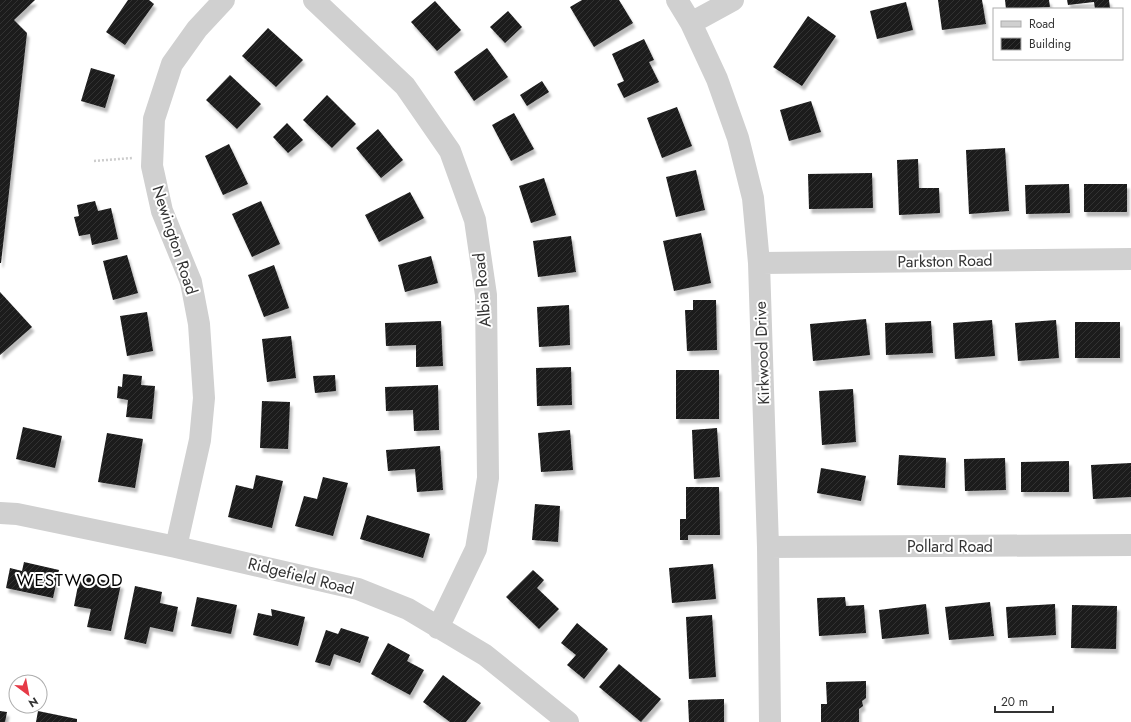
<svg xmlns="http://www.w3.org/2000/svg" width="1131" height="722" font-family="Jost,sans-serif">
<style>
.building{fill:url(#building-hatch);filter:url(#shadow)}
.lines{fill:none;stroke-linecap:round;stroke-linejoin:round}
.path{stroke:#cdcdcd;stroke-width:2.5;stroke-dasharray:2 2;stroke-linecap:butt}
.minor{stroke:#d0d0d0;stroke-width:22}
.labels{text-anchor:middle;dominant-baseline:central;stroke-width:4;stroke-linejoin:round;paint-order:stroke}
.street-label{font-size:16px;fill:#333;stroke:#fff}
.neighbourhood-label{font-size:17px;letter-spacing:1px;fill:#000;stroke:#fff}
</style>
<defs>
<pattern id="building-hatch" width="6" height="6" patternUnits="userSpaceOnUse"><rect width="6" height="6" fill="#1a1a1a"/><path d="M-1 1l2-2M0 6l6-6M5 7l2-2" fill="none" stroke="#333"/></pattern>
<filter id="shadow"><feDropShadow dx="2.5" dy="4.5" stdDeviation="1" flood-color="#0004"/></filter>
</defs>
<rect width="100%" height="100%" fill="#fff"/>
<path class="building" d="M0 0H35L14 20 27 33 1 263H0Z
M128 0H149L154 4 125 45 106 32Z
M582 0H619L633 23 594 47 570 7Z
M938 0H982L986 24 942 30Z
M1005 0H1049L1050 7 1006 9Z
M1067 0H1109L1110 8 1095 9 1094 2 1068 5Z
M435 1 461 30 437 51 411 22Z
M906 2 913 30 877 39 870 11Z
M508 11 522 27 505 43 490 27Z
M808 16 836 36 802 86 773 67Z
M268 28 303 60 276 87 242 56Z
M644 39 654 60 649 62 659 82 624 98 617 84 624 81 612 54Z
M487 48 508 77 474 101 454 72Z
M91 68 115 75 105 108 81 101Z
M230 75 261 104 237 129 206 100Z
M542 81 549 92 527 106 520 95Z
M327 95 356 124 332 148 303 120Z
M811 101 821 132 789 141 780 110Z
M677 107 692 146 662 158 647 118Z
M514 113 534 149 511 161 492 125Z
M287 123 303 140 288 153 273 137Z
M378 129 403 160 381 178 356 148Z
M229 144 248 184 223 195 205 156Z
M1005 148 1009 211 969 214 966 150Z
M918 159 919 188H939L940 213 899 215 897 160Z
M696 170 705 210 676 217 666 177Z
M872 173 873 208 809 209 808 174Z
M544 178 556 215 531 223 519 186Z
M1069 184 1070 213 1026 214 1025 185Z
M1084 184H1127V212H1084Z
M410 192 424 218 379 242 365 215Z
M95 201 98 211 111 208 118 239 92 245 90 234 79 236 74 217 79 216 77 205Z
M261 201 280 244 252 257 232 214Z
M701 233 711 283 674 291 663 241Z
M571 236 576 272 538 277 533 241Z
M127 255 138 293 113 300 103 261Z
M431 256 438 283 405 292 398 265Z
M274 265 289 308 264 317 248 275Z
M0 292 32 327 0 355Z
M693 300H716L717 350 687 351 685 310H693Z
M569 305 570 345 539 347 537 307Z
M147 312 153 351 127 356 120 316Z
M866 319 870 355 813 361 810 324Z
M992 320 995 356 955 359 953 323Z
M1056 320 1059 358 1018 361 1015 323Z
M441 321 443 366 416 367V345L386 346 385 323Z
M931 321 933 353 886 355 885 323Z
M1075 322H1120V358H1075Z
M291 336 296 378 267 382 262 339Z
M571 367 572 405 537 406 536 368Z
M676 370H719V419H676Z
M123 374 142 376 141 385 155 386 152 419 126 417 128 400 117 398 118 386 122 387Z
M335 375 336 391 315 393 313 376Z
M438 385 439 430 414 431 413 410 386 411 385 387Z
M853 389 856 442 822 445 819 391Z
M262 401 290 402 288 449 260 448Z
M23 427 62 436 55 468 16 459Z
M717 428 720 477 694 479 692 430Z
M570 430 573 470 541 472 538 433Z
M107 433 143 439 135 488 98 482Z
M440 446 443 490 417 492 415 469 388 471 386 450Z
M899 455 946 458 945 488 897 485Z
M1005 458 1006 490 965 491 964 459Z
M1069 461V492H1021V462Z
M1131 463V497L1093 499 1091 465Z
M821 468 866 476 861 501 817 493Z
M256 475 283 481 272 528 228 517 236 485 253 489Z
M323 477 348 483 333 536 295 526 304 496 317 499Z
M686 487H719L720 535H688V540H680V519H686Z
M535 504 560 506 558 542 532 540Z
M367 515 430 534 423 558 360 539Z
M24 562 59 570 53 598 6 588 10 568 22 571Z
M713 564 716 599 672 603 669 568Z
M533 570 544 580 537 588 559 609 539 629 506 597Z
M80 575 121 584 111 631 87 627 91 609 74 606Z
M135 586 162 592 160 603 178 607 173 632 150 627 146 644 124 639Z
M197 597 237 605 231 634 191 626Z
M845 597 846 606 864 605 866 633 819 636 817 598Z
M990 602 994 636 949 640 945 607Z
M926 604 929 634 882 639 879 610Z
M1055 604 1056 635 1008 638 1006 607Z
M1072 605 1117 606 1116 649 1071 648Z
M271 609 305 617 298 646 253 635 258 613 272 616Z
M712 615 716 677 689 679 686 617Z
M577 623 608 649 584 679 567 665 576 655 561 643Z
M341 628 369 637 360 663 334 654 330 666 315 662 326 630 338 634Z
M388 643 410 655 407 661 424 670 410 695 371 674Z
M619 664 661 699 641 722 599 687Z
M443 675 481 703 466 722H450L423 702Z
M866 681V698L862 701 863 706 859 709V722H821V704H827L826 682Z
M724 699V722H689L688 700Z
M0 711 7 712 5 722H0Z
M38 711 77 719V722H36Z"/>
<g class="lines">
<path class="path" d="M94 161 132 158"/>
<path class="minor" d="M314 0 405 86 450 151 475 220 486 295 488 478 476 549 438 628
M677 0 691 23 717 79 738 138 753 198 759 263 768 547 770 722
M691 23 733 0
M759 263 1131 259
M0 513 17 514 176 547 358 589 408 609 485 655 568 722
M176 547 200 440 204 398 199 324 191 282 162 211 152 166 154 119 172 64 197 29 224 0
M768 547 1131 545"/>
</g>
<g class="labels">
<g class="street-label">
<text transform="translate(175 240) rotate(72)">Newington Road</text>
<text transform="translate(945 261) rotate(-1)">Parkston Road</text>
<text transform="translate(482 290) rotate(-95)">Albia Road</text>
<text transform="translate(762 353) rotate(-92)">Kirkwood Drive</text>
<text x="950" y="546">Pollard Road</text>
<text transform="translate(301 576) rotate(14)">Ridgefield Road</text>
</g>
<g class="neighbourhood-label">
<text x="70" y="580">WESTWOOD</text>
</g>
</g>
<rect x="993" y="8" width="130" height="52" fill="#ffffff" stroke="#adadad"/>
<rect x="1001" y="21" width="20" height="6" fill="#d0d0d0" stroke="#adadad"/>
<text x="1029" y="28" font-size="12" fill="#333333">Road</text>
<rect x="1001" y="38" width="20" height="12" fill="url(#building-hatch)" stroke="#adadad"/>
<text x="1029" y="48" font-size="12" fill="#333333">Building</text>
<g transform="translate(28 694) rotate(148)"><circle r="19" fill="#ffffff" stroke="#adadad"/>
<path d="M0-3L7 15L0 10L-7 15Z" fill="#e63946"/>
<text y="-6" font-size="11" font-weight="bold" text-anchor="middle" fill="#333333">N</text>
</g>
<path d="M995 706v6h58v-6" fill="none" stroke="#333333" stroke-width="2"/>
<text x="1001" y="706" font-size="12" fill="#333333" stroke="#ffffff" stroke-width="3" paint-order="stroke">20 m</text>
</svg>
